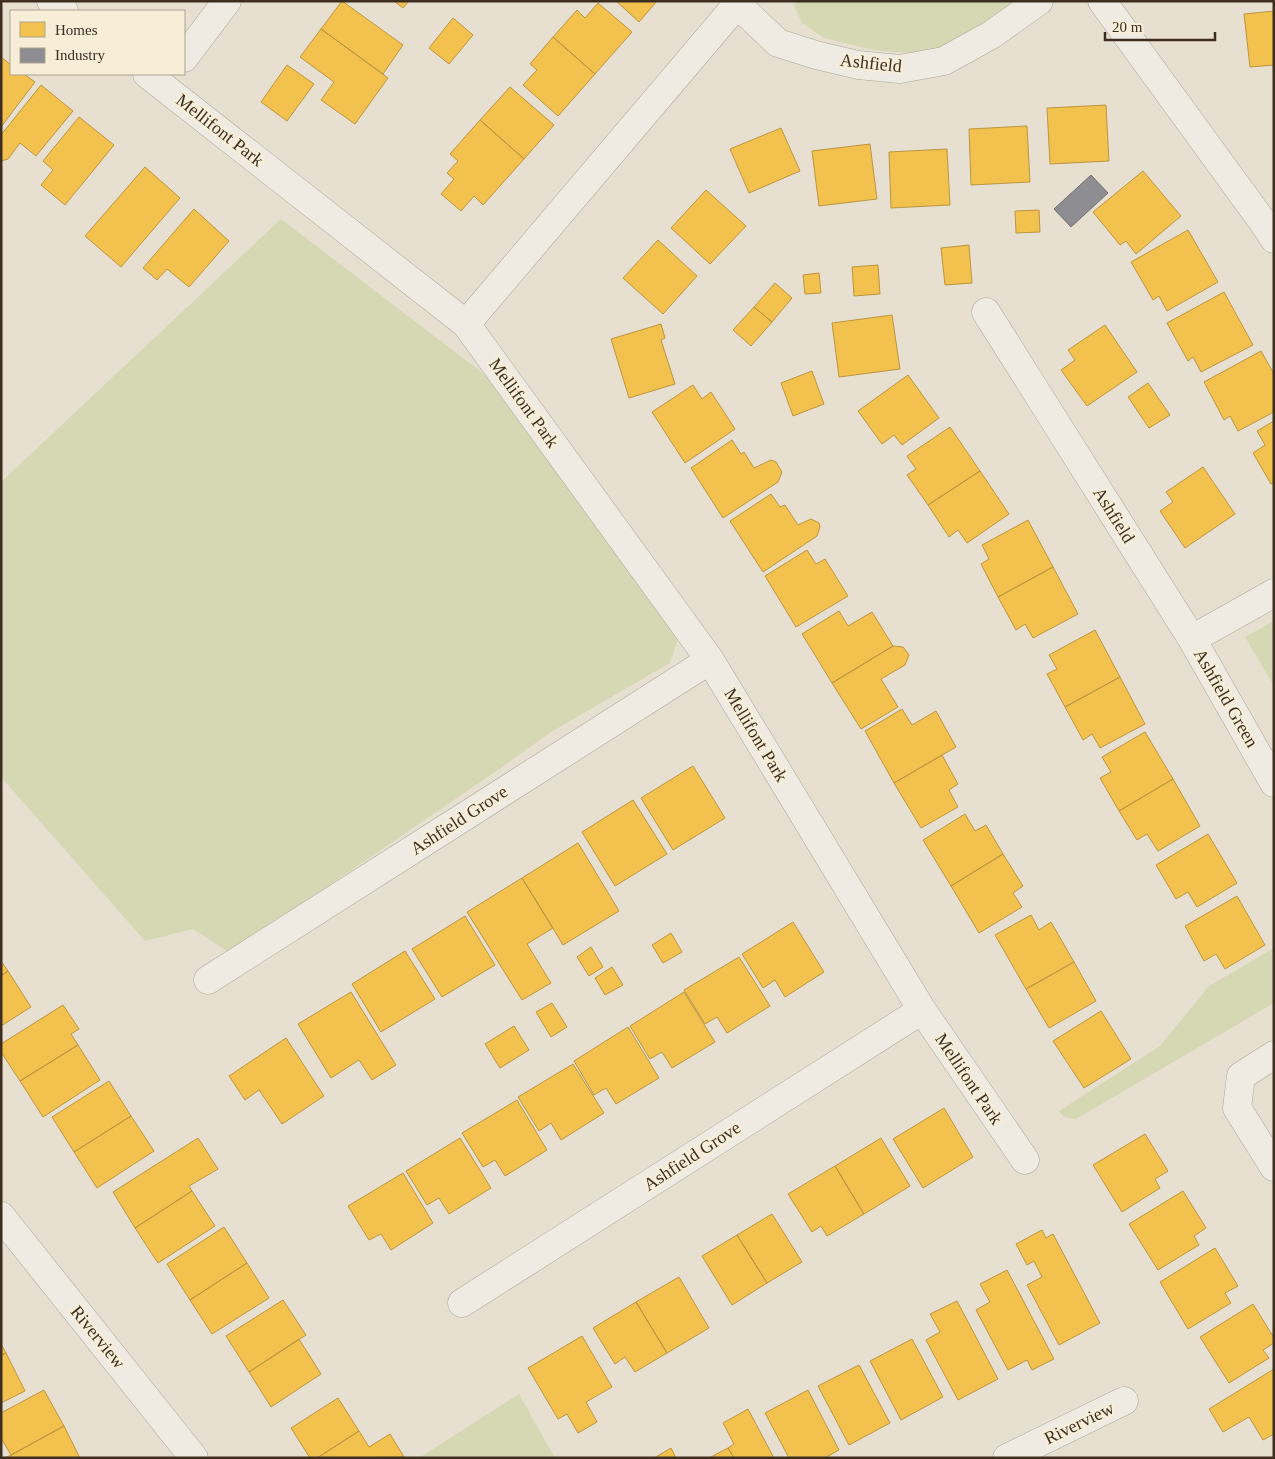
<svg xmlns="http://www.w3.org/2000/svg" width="1275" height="1459" font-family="Georgia,serif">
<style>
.green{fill:#d6d7b3}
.homes{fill:#f2c14e;stroke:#bc9540}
.industry{fill:#8d8d92;stroke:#757070}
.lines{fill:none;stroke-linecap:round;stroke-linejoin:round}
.street-casing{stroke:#ada599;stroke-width:29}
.street{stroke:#efebe3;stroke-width:28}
.labels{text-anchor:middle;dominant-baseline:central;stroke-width:5;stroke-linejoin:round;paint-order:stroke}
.street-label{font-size:18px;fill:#3d2e20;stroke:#f7eed8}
</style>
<rect width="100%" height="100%" fill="#e7e0d1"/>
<path class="green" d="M797 1H1013L1001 12 942 48 910 53 873 50 824 38 802 23 794 5Z
M281 219 489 378 678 639 670 663 551 732 495 772 230 953 193 929 145 941 1 777V482Z
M1274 621V686L1245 637Z
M1274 948V1003L1076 1119 1064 1117 1059 1111 1160 1046 1209 986Z
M519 1394 555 1458H419Z"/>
<path class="homes" d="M342 1 403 45 383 74 321 29Z
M394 1H409L403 8Z
M616 1H657L639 22Z
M598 3 632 32 595 74 553 37 577 10 585 18Z
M1274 11V65L1250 67 1244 14Z
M453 18 473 35 449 64 429 48Z
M321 29 388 78 355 124 321 100 334 82 300 57Z
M553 37 595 74 558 116 523 85 537 70 530 64Z
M1 57 11 65V74H24L35 82 1 127Z
M287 65 314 84 287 121 261 102Z
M41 85 73 111 36 156 20 143 8 159 1 161V135Z
M510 87 554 125 524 159 480 120Z
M1106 105 1109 161 1050 164 1047 108Z
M79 117 114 145 65 205 41 185 53 170 43 161Z
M480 120 524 159 483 205 474 196 461 211 441 194 454 179 447 173 458 161 450 154Z
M1027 126 1030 182 971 185 969 129Z
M781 128 800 171 749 193 730 149Z
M870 144 877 199 819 206 812 151Z
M947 149 950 205 891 208 889 152Z
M145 167 180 198 121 267 85 236Z
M1143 171 1181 216 1136 254 1126 241 1120 245 1093 212Z
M706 190 746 226 710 264 671 228Z
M194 209 229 241 189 287 167 269 157 280 143 268Z
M1039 210 1040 232 1016 233 1015 211Z
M1188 230 1218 282 1167 311 1159 296 1153 300 1131 262Z
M658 240 697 276 663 314 623 278Z
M969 245 972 283 945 285 941 248Z
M878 265 880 294 854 296 852 267Z
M819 273 821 293 805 294 803 275Z
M775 283 792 298 772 322 754 307Z
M1224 292 1253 345 1201 372 1193 357 1188 361 1167 323Z
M754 307 772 322 751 346 733 330Z
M892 315 900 369 839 377 832 323Z
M661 324 665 338 661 340 675 384 629 398 611 339Z
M1105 325 1137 372 1087 406 1061 370 1075 360 1068 350Z
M1261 351 1274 374V412L1238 431 1230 416 1224 420 1204 382Z
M812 371 824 404 793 416 781 383Z
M908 375 939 418 902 445 894 435 882 444 858 411Z
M1148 383 1170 415 1149 428 1128 397Z
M693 385 702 399 711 392 735 429 685 463 652 412Z
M1274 421V483L1271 484 1253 453 1265 445 1257 431Z
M950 427 980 471 928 505 907 475 916 469 907 456Z
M732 440 741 454 744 452 754 468 771 460 776 462 782 472 778 482 723 518 691 468Z
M1203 467 1235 514 1185 548 1160 511 1173 502 1166 492Z
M980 471 1009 514 967 543 958 530 949 537 928 505Z
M771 494 780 507 785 505 798 525 811 519 819 523 820 527 817 536 763 572 730 521Z
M1028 520 1053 567 998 597 981 564 989 559 982 545Z
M807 550 816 564 825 559 848 596 796 627 765 576Z
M1053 567 1078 614 1033 638 1025 624 1016 630 998 597Z
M839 611 848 626 872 612 893 646 832 683 802 634Z
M1095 630 1120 677 1065 707 1047 674 1057 669 1049 655Z
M893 646 903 647 909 655 905 665 881 679 898 707 861 729 832 683Z
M1120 677 1145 724 1100 748 1092 734 1083 740 1065 707Z
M902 709 912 725 936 711 956 747 894 783 865 731Z
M1145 732 1173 779 1119 811 1100 778 1111 772 1102 757Z
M942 755 958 784 949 790 958 807 921 828 894 783Z
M693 766 725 818 673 850 641 798Z
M1173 779 1200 826 1158 851 1147 834 1137 840 1119 811Z
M633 800 667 854 615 886 582 832Z
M965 814 975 831 986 825 1003 854 951 886 923 840Z
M1208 834 1237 883 1197 907 1188 892 1176 899 1156 865Z
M578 843 619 911 563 945 522 878Z
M1003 854 1023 886 1013 893 1022 907 979 933 951 886Z
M522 878 553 928 527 944 551 983 522 1000 467 912Z
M1237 896 1265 945 1225 969 1216 954 1204 961 1185 926Z
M1031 915 1039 930 1051 922 1074 962 1026 989 995 935Z
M465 916 495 965 442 997 412 949Z
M793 922 824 972 785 997 775 980 763 988 742 954Z
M671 933 682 952 663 963 652 945Z
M591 947 603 967 589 976 577 957Z
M405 951 435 999 381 1032 352 984Z
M739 957 770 1006 727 1033 717 1017 705 1024 684 990Z
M1 961 8 971 1 976Z
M1074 962 1096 1001 1049 1028 1026 989Z
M612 967 623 985 605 995 595 978Z
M8 971 31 1007 1 1026V976Z
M351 992 396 1065 372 1080 359 1060 331 1078 298 1024Z
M684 992 715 1042 672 1068 662 1052 650 1059 630 1026Z
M552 1003 567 1027 551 1037 536 1012Z
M63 1005 79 1029 71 1034 78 1045 20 1081 1 1052V1044Z
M1101 1011 1131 1059 1084 1088 1053 1041Z
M514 1026 529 1050 500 1068 485 1044Z
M628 1027 659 1078 616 1104 606 1088 594 1095 574 1061Z
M286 1038 324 1096 282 1124 259 1090 245 1100 229 1076Z
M78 1045 100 1080 43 1117 20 1081Z
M573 1064 604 1113 561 1140 551 1123 539 1131 518 1097Z
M109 1081 131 1116 74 1152 52 1117Z
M517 1100 547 1150 505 1176 495 1160 483 1167 462 1133Z
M944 1108 973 1157 923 1188 893 1139Z
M131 1116 154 1151 97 1188 74 1152Z
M1145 1134 1168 1171 1155 1179 1160 1188 1122 1212 1093 1165Z
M198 1138 218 1169 189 1186 192 1191 135 1228 113 1192Z
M460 1138 491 1188 449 1214 439 1198 427 1205 406 1171Z
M881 1138 910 1186 864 1214 835 1166Z
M835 1166 864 1214 827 1236 821 1226 812 1232 788 1194Z
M403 1173 433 1223 391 1250 381 1234 369 1240 348 1206Z
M192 1191 215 1226 158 1263 135 1228Z
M1183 1191 1206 1228 1194 1236 1199 1245 1158 1270 1129 1224Z
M772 1214 802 1262 767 1283 737 1235Z
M224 1227 247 1263 190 1300 167 1264Z
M1042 1230 1046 1238 1053 1234 1100 1323 1059 1345 1027 1285 1042 1277 1034 1261 1027 1265 1016 1244Z
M737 1235 767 1283 732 1305 702 1256Z
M1215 1248 1238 1286 1225 1293 1231 1303 1188 1329 1160 1282Z
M247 1263 269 1298 212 1334 190 1300Z
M1007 1270 1054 1359 1032 1370 1027 1360 1008 1370 976 1310 990 1302 980 1284Z
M679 1277 709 1328 667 1353 636 1302Z
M283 1300 306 1335 249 1372 226 1336Z
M957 1301 998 1379 958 1400 926 1340 940 1332 930 1314Z
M636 1302 667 1353 635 1372 625 1357 615 1364 593 1328Z
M1253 1304 1274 1338V1343L1263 1350 1269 1358 1229 1383 1200 1337Z
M582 1336 612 1387 586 1402 597 1422 578 1433 567 1414 558 1419 528 1368Z
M299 1339 321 1374 271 1407 249 1372Z
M912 1339 943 1397 901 1420 870 1361Z
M1 1344 6 1353 1 1355Z
M6 1353 25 1391 1 1403V1355Z
M859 1365 890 1423 849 1445 818 1386Z
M1274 1369V1434L1263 1440 1249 1417 1223 1432 1209 1409Z
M44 1390 64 1426 11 1455 1 1438V1413Z
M808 1390 839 1450 825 1458H789L765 1413Z
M338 1398 359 1431 317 1458H310L291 1428Z
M748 1409 774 1458H734L728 1448 734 1444 723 1423Z
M64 1426 80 1458H5L11 1455Z
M359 1431 369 1447 390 1434 404 1457 317 1458Z
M671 1448 676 1458H654Z
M728 1448 734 1458H709Z"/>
<path class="industry" d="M1091 175 1108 193 1071 227 1054 209Z"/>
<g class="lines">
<g class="street-casing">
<path id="street" d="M51 1 64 11
M1102 1 1265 225 1274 239
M737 4 778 43 816 55 858 65 900 69 944 61 991 35 1039 1
M184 58 227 1
M147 74 466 324 710 660 922 1010 1025 1160
M986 312 1192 639 1274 783
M466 324 740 1
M1192 639 1274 593
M208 980 710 660
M1274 1055 1241 1076 1237 1108 1274 1167
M1 1216 194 1458
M462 1303 922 1010
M1007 1458 1124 1401"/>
</g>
<use href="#street" class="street"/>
</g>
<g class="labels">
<g class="street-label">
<text transform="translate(871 63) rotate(6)">Ashfield</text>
<text transform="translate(220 130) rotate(38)">Mellifont Park</text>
<text transform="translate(524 403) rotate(54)">Mellifont Park</text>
<text transform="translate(1114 515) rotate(58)">Ashfield</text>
<text transform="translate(1226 698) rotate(60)">Ashfield Green</text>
<text transform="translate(756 735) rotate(59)">Mellifont Park</text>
<text transform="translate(459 820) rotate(-33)">Ashfield Grove</text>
<text transform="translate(969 1079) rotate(56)">Mellifont Park</text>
<text transform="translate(692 1156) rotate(-33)">Ashfield Grove</text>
<text transform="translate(98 1337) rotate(51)">Riverview</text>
<text transform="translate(1079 1423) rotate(-26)">Riverview</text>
</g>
</g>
<rect width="1275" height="1459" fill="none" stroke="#3d2e20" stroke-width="5"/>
<rect x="10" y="10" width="175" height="65" fill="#f7eed8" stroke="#ada18e"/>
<rect x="20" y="22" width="25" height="15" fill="#f2c14e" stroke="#ada18e"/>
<text x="55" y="35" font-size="15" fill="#3d2e20">Homes</text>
<rect x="20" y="48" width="25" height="15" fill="#8d8d92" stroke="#ada18e"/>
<text x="55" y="60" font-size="15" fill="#3d2e20">Industry</text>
<path d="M1105 32v8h110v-8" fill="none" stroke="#3d2e20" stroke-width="2.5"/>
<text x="1112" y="32" font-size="15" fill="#3d2e20" stroke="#f7eed8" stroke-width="4" paint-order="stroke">20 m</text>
</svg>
